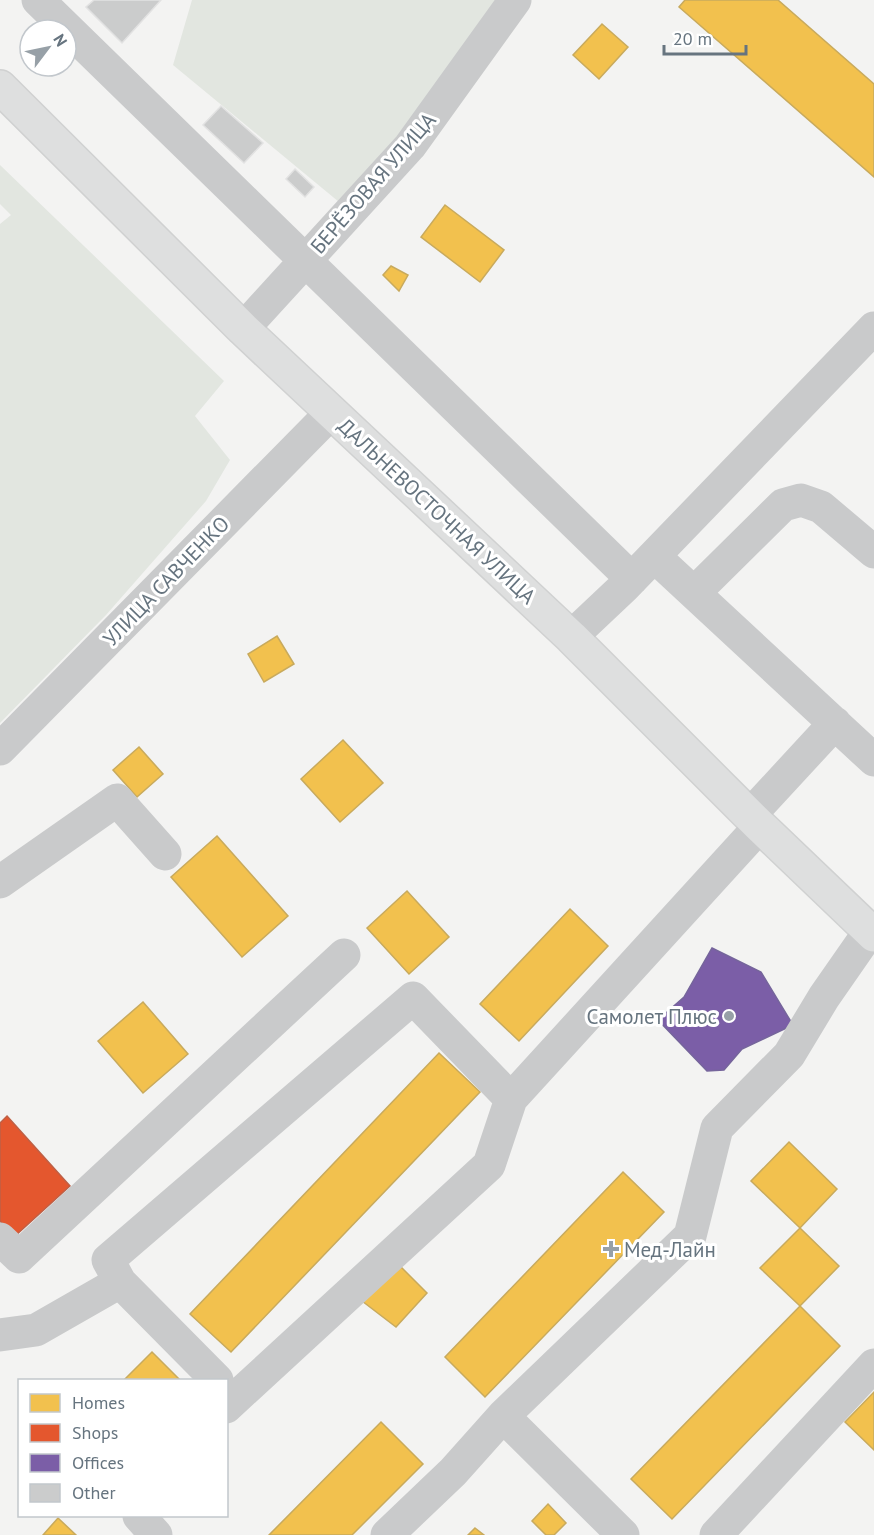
<svg xmlns="http://www.w3.org/2000/svg" width="874" height="1535" font-family="'PT Sans',sans-serif">
<style>
.green{fill:#e2e6e0}
.homes{fill:#f2c14e;stroke:#c8aa5d;stroke-width:1.5}
.shops{fill:#e4572e;stroke:#be6046;stroke-width:1.5}
.offices{fill:#7b5ea7;stroke:#75659b;stroke-width:1.5}
.building{fill:#cbcccc;stroke:#e2e2e2;stroke-width:1.5}
.lines{fill:none;stroke-linecap:round;stroke-linejoin:round}
.major-casing{stroke:#d0d1d1;stroke-width:36}
.minor{stroke:#c9cacb;stroke-width:33}
.major{stroke:#dedfdf;stroke-width:33}
.poi-dot{fill:#97a0a7;stroke:#fff;stroke-width:2}
.labels{text-anchor:middle;dominant-baseline:central;stroke-width:6;stroke-linejoin:round;paint-order:stroke}
.street-label{font-size:21px;fill:#66747f;stroke:#fff}
.poi-label{font-size:21px;fill:#66747f;stroke:#fff;text-anchor:end}
</style>
<rect width="100%" height="100%" fill="#f3f3f2"/>
<path class="green" d="M192 0H506L381 161 339 202 173 65Z
M0 165 224 381 195 416 230 460 206 501 106 615 0 723V224L11 215 0 204Z"/>
<path class="homes" d="M685 0H778L874 84V177L679 7Z
M602 24 628 47 599 79 573 55Z
M445 205 504 250 480 282 421 237Z
M391 266 408 275 399 291 383 275Z
M277 636 294 664 264 682 248 654Z
M343 740 383 783 340 822 301 779Z
M139 747 163 774 137 797 113 770Z
M217 836 288 916 242 957 171 877Z
M407 891 449 937 409 974 367 928Z
M570 909 608 946 519 1041 480 1004Z
M143 1002 188 1054 143 1093 98 1041Z
M439 1053 480 1092 231 1352 190 1314Z
M789 1142 837 1189 800 1228 751 1181Z
M623 1172 664 1212 485 1397 445 1357Z
M800 1228 839 1266 800 1306 760 1268Z
M399 1265 427 1293 396 1327 362 1301Z
M800 1306 840 1346 672 1519 631 1479Z
M152 1352 180 1380H124Z
M874 1392V1450L845 1422Z
M381 1422 423 1464 352 1535H269Z
M548 1504 566 1523 554 1535H546L532 1521Z
M58 1518 76 1535H43Z
M475 1528 484 1535H468Z"/>
<path class="shops" d="M7 1116 70 1186 14 1237 0 1221V1123Z"/>
<path class="offices" d="M712 948 761 972 793 1025 742 1049 724 1070 707 1071 658 1020 684 997Z"/>
<path class="building" d="M94 0H161L122 43 86 7Z
M221 106 263 143 244 163 203 125Z
M295 169 314 187 305 197 286 179Z"/>
<g class="lines">
<g class="major-casing">
<path id="major" d="M0 87 243 329 571 637 760 826 874 935"/>
</g>
<path class="minor" d="M38 0 632 579
M243 329 410 146 515 0
M654 556 874 760
M694 593 783 505 801 500 821 507 874 552
M571 637 624 587 874 328
M0 749 331 413
M750 815 835 723
M0 882 117 800 165 854
M0 1239 19 1257 344 955
M0 1335 36 1330 120 1282
M217 1380 120 1282 108 1260 413 998 511 1099 760 826
M226 1407 489 1165 511 1099
M503 1416 623 1535
M139 1516 156 1535
M387 1535 453 1472 503 1416 690 1236 717 1128 789 1055 824 997 870 931
M716 1535 874 1365"/>
<use href="#major" class="major"/>
</g>
<g class="poi-dot">
<circle cx="729" cy="1016" r="6"/>
<path d="M608 1240h6v6h6v6h-6v6h-6v-6h-6v-6h6z"/>
</g>
<g class="labels">
<g class="street-label">
<text transform="translate(373 183) rotate(-49)">БЕРЁЗОВАЯ УЛИЦА</text>
<text transform="translate(437 511) rotate(43)">ДАЛЬНЕВОСТОЧНАЯ УЛИЦА</text>
<text transform="translate(166 581) rotate(-46)">УЛИЦА САВЧЕНКО</text>
</g>
<g class="poi-label">
<text x="717" y="1016">Самолет Плюс</text>
<text x="624" y="1249" text-anchor="start">Мед-Лайн</text>
</g>
</g>
<rect x="18" y="1379" width="210" height="138" fill="#ffffff" stroke="#c2c7cc" stroke-width="1.5"/>
<rect x="30" y="1394" width="30" height="18" fill="#f2c14e" stroke="#c2c7cc" stroke-width="1.5"/>
<text x="72" y="1409" font-size="18" fill="#66747f">Homes</text>
<rect x="30" y="1424" width="30" height="18" fill="#e4572e" stroke="#c2c7cc" stroke-width="1.5"/>
<text x="72" y="1439" font-size="18" fill="#66747f">Shops</text>
<rect x="30" y="1454" width="30" height="18" fill="#7b5ea7" stroke="#c2c7cc" stroke-width="1.5"/>
<text x="72" y="1469" font-size="18" fill="#66747f">Offices</text>
<rect x="30" y="1484" width="30" height="18" fill="#cbcccc" stroke="#c2c7cc" stroke-width="1.5"/>
<text x="72" y="1499" font-size="18" fill="#66747f">Other</text>
<g transform="translate(48 48) rotate(58)"><circle r="28" fill="#ffffff" stroke="#c2c7cc" stroke-width="1.5"/>
<path d="M0-4.5L10 22L0 15L-10 22Z" fill="#97a0a7"/>
<text y="-9" font-size="16" font-weight="bold" text-anchor="middle" fill="#66747f">N</text>
</g>
<path d="M664 45v9h82v-9" fill="none" stroke="#66747f" stroke-width="3"/>
<text x="673" y="45" font-size="18" fill="#66747f" stroke="#ffffff" stroke-width="4.5" paint-order="stroke">20 m</text>
</svg>
